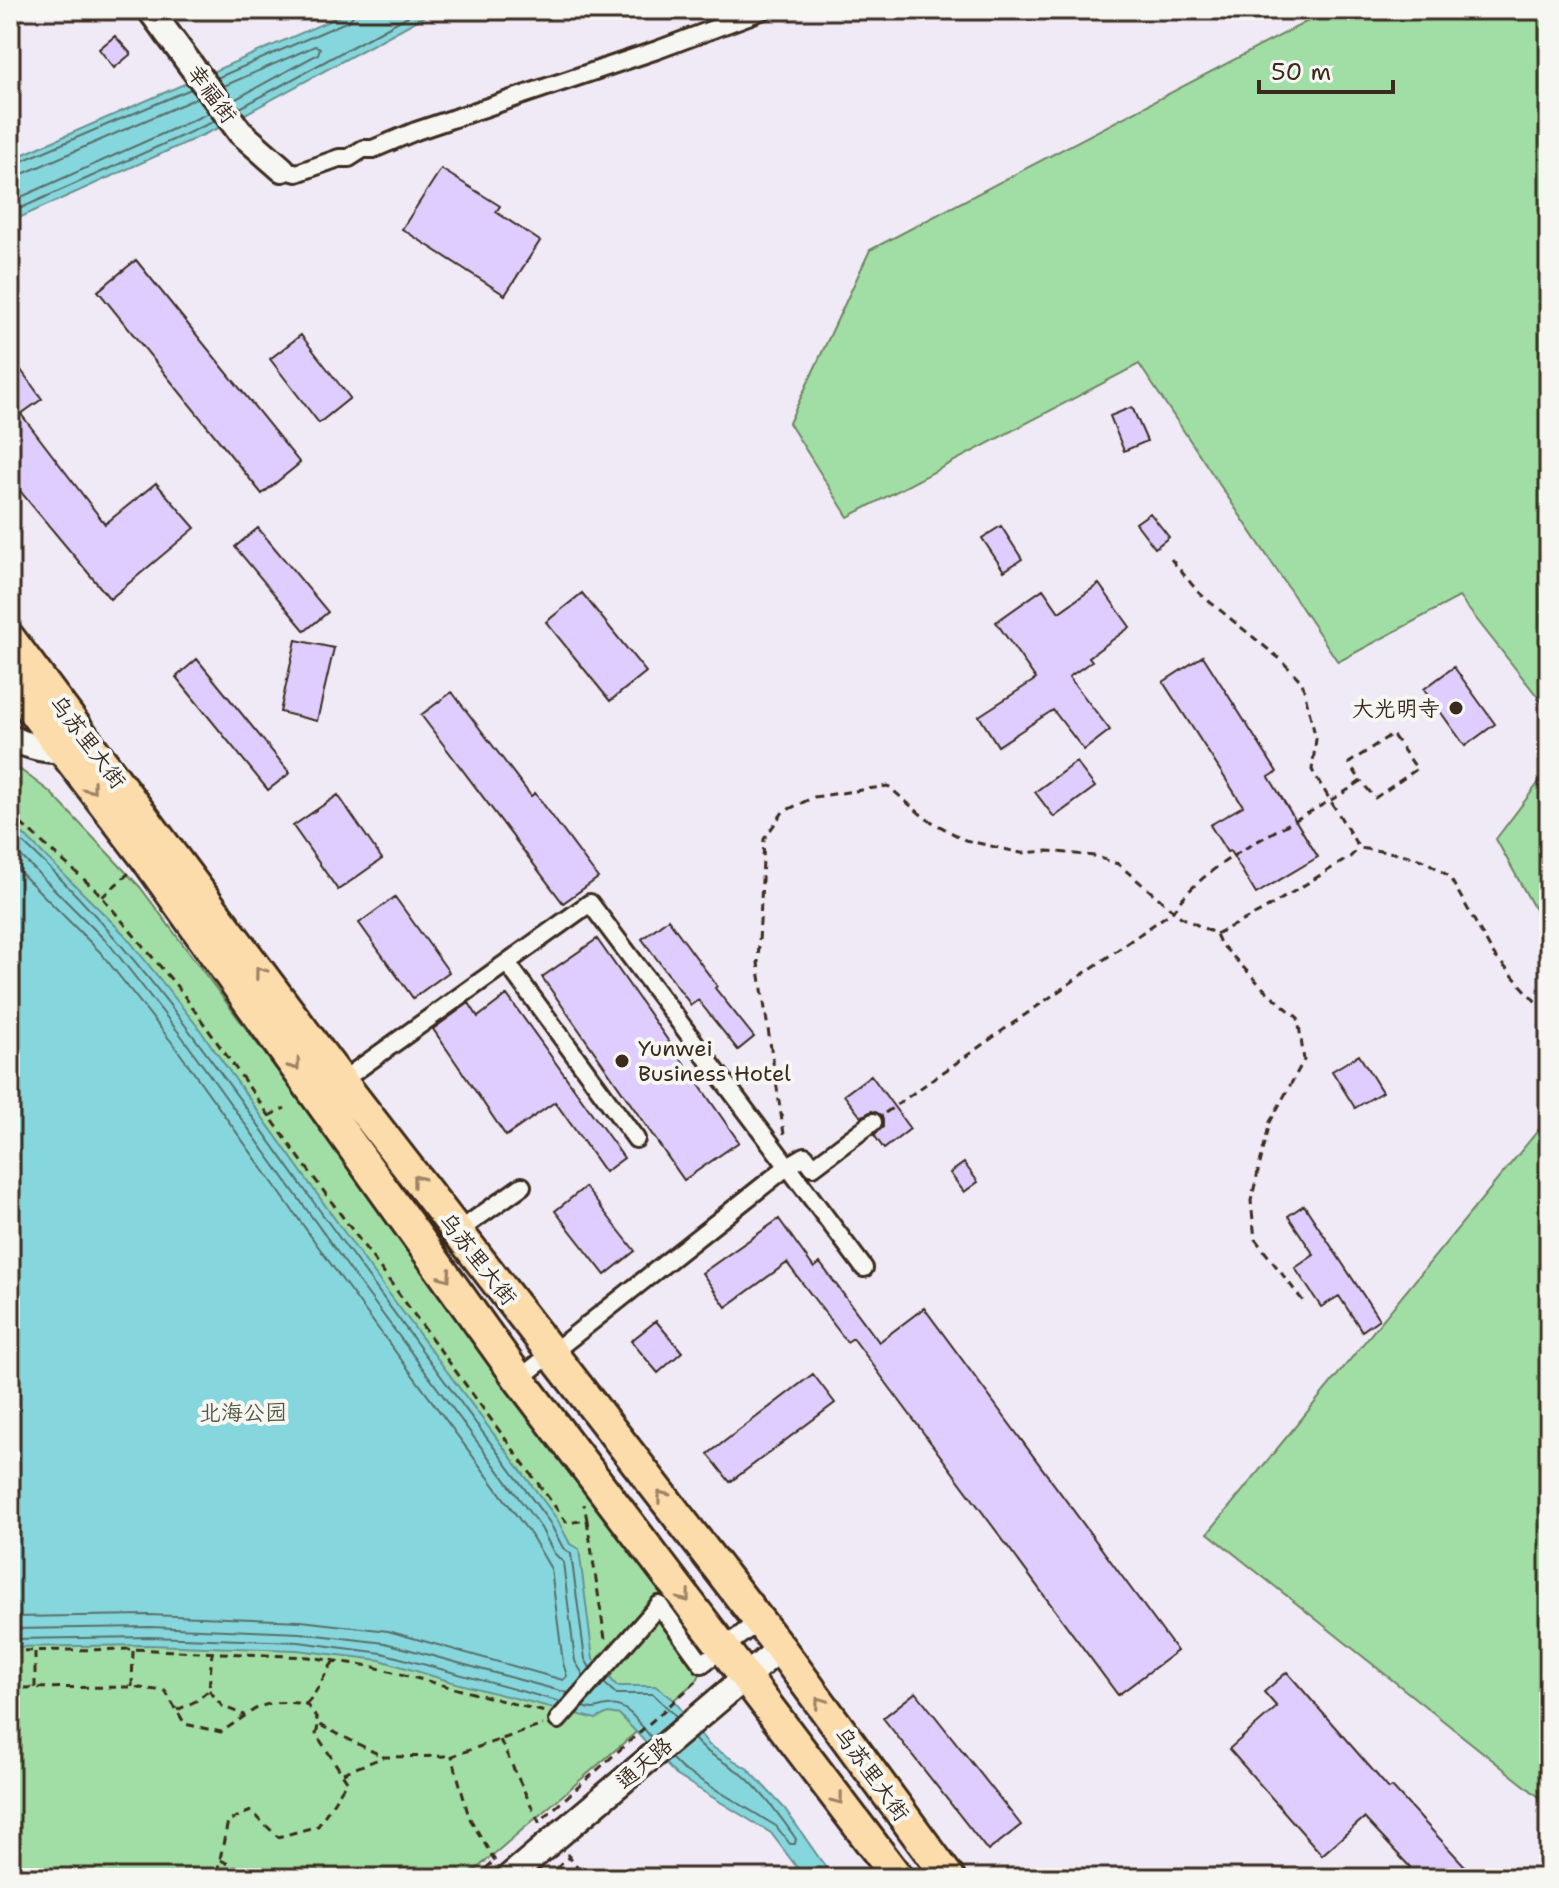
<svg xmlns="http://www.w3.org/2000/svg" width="1559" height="1888" font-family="'Shantell Sans','LXGW WenKai TC',sans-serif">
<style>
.green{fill:#a1dea5;stroke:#6e8462;stroke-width:2}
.water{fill:#86d7dd;stroke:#689291;stroke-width:2}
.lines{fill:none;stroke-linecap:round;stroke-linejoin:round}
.shore{stroke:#596f6a;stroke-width:2}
.building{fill:#dfcdff;stroke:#3b2a1e;stroke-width:2}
.street-casing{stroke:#3b2a1e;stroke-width:22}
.secondary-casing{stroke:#3b2a1e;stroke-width:30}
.highway-casing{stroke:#3b2a1e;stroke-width:36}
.path{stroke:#3b2a1e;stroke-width:3;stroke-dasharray:8 6;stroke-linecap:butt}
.street{stroke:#f6f6f2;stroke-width:16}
.secondary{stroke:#f6f6f2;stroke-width:24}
.highway{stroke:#fddcac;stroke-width:30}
.oneway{stroke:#9c8365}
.poi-dot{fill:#3b2a1e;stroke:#f6f6f2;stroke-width:3}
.labels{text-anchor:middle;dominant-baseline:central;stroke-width:8;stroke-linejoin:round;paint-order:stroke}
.street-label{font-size:22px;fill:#3b2a1e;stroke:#f6f6f2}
.poi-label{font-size:22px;fill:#3b2a1e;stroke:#f6f6f2;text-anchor:end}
.park-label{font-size:22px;fill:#545740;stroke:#f6f6f2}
</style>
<rect width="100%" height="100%" fill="#efeaf6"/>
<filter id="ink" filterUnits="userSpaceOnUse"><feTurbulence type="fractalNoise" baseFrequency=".0125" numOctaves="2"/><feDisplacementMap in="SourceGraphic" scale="16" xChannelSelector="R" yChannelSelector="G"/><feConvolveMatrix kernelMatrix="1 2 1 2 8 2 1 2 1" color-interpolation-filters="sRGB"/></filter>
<g filter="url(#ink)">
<path class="green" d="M1329 10H1549V711L1459 597 1338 662 1139 364 848 517 789 423 870 250Z
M10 762 50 792 140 887 692 1625C703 1645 709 1659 697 1680L466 1878H10Z
M1549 769V935L1496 839Z
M1549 1117V1805L1208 1533Z"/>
<path class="water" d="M354 10H436L225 125 10 222V160Z
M10 821 124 934 198 1027 367 1264 557 1519 570 1544 579 1549 593 1659 617 1686H655L673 1699 709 1745 748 1769 785 1809 833 1878H805L771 1833 676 1775 620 1715 608 1713 596 1719 452 1682 380 1660 297 1650 148 1645 10 1647Z"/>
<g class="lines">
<path class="shore" d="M217 78 348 21 353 16V10
M224 86 315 46 320 48 318 54 234 100
M240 108 419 10
M10 166 191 89
M10 177 20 175 197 98
M10 202 209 113
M10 213 215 121
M10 831C126 933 212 1061 302 1186 383 1299 467 1411 550 1523L563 1548 571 1554 585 1659 590 1668
M10 845 110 945 183 1038 353 1274 541 1528 554 1553 563 1562 575 1661 584 1676
M10 862 101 953 174 1045 343 1281 531 1535 551 1569 563 1663 567 1676 563 1680 388 1631 301 1621 149 1615 10 1617
M10 1629 149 1627 300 1633 385 1643 568 1693
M10 1639 149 1637 299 1642 382 1653 561 1702
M604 1683 616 1694H653L677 1717
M582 1707C597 1711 594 1708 607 1706 629 1702 639 1725 652 1738
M671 1758 682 1769 776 1826 790 1844H795L796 1839C781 1817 764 1794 744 1776 727 1762 708 1756 694 1739"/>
</g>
<path class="building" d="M115 36 131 54 114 68 99 49Z
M441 169 500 206 496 212 540 241 505 295 402 229Z
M136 260 300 463 262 494 98 291Z
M301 335 350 398 319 423 270 359Z
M10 355 42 399 21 414 105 524 156 483 195 528 110 599 10 479Z
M1132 407 1147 441 1124 451 1110 416Z
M1150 513 1169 537 1155 548 1136 523Z
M1001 526 1022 559 1004 571 982 538Z
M258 528 328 612 305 631 235 547Z
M1099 584 1130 627 1089 657 1092 661 1069 677 1110 730 1084 750 1053 710 998 746 979 716 1036 679 996 622 1043 589 1059 612Z
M582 593 646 672 610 701 546 622Z
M296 640 334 648 317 721 280 712Z
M1203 656 1277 772 1269 777 1318 857 1256 894 1230 851 1227 852 1210 825 1243 806 1163 682Z
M197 659 290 773 268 790 176 677Z
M1454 667 1495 724 1465 746 1424 689Z
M452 692 531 796 535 793 598 878 563 903 421 715Z
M1076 762 1095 787 1054 817 1035 792Z
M338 795 382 859 338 890 293 826Z
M395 897 449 972 413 998 359 923Z
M668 919 717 986 715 988 754 1037 738 1050 698 1000 691 1005 642 939Z
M597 939 739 1142 684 1180 542 977Z
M507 995 624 1158 605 1172 555 1102 506 1136 433 1029 469 1003 478 1017Z
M1359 1055 1382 1092 1355 1108 1332 1071Z
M871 1075 910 1129 884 1149 874 1135 883 1127 882 1116 872 1111 861 1117 844 1095Z
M964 1163 978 1182 964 1192 950 1173Z
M585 1187 635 1251 605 1275 555 1211Z
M1304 1205 1379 1319 1362 1331 1339 1296 1321 1307 1295 1268 1314 1255 1288 1216Z
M779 1219 814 1268 820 1263 879 1342 924 1308 1177 1651 1118 1695 853 1338 847 1342 787 1263 726 1307 702 1273Z
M656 1321 682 1352 658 1373 631 1341Z
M813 1374 835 1403 730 1482 708 1454Z
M1287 1672 1389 1789 1392 1787 1476 1878H1397L1410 1867 1364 1818 1322 1855 1229 1749 1277 1707 1264 1692Z
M916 1692 1021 1825 988 1851 883 1718Z"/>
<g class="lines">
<g class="street-casing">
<path id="street" d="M282 169 297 173 339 158H349L363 149H373L416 131 657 50 764 10
M507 963 636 1139
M336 1085 590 903 864 1268
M457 1232 522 1186
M519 1379 788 1166 805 1156 813 1167 873 1122
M558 1720 659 1605 702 1664 759 1621"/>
</g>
<g class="secondary-casing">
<path id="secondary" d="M150 10 240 132 282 169
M10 737C28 747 52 753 72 749
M508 1878 780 1648"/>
</g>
<g class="highway-casing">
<path id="highway" d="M10 639 341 1081 780 1648 949 1878
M10 681 146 858 519 1379 898 1878"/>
</g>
<path class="path" d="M1171 559 1199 593 1280 659 1302 682 1316 739 1312 770 1359 848 1402 854 1425 861 1449 876 1494 955 1536 1002
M10 814 97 891 180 990 295 1152 567 1523 587 1520 584 1504
M102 897 129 873
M1216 934 1262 911 1350 857 1359 848
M885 1113 1173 911C1209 855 1305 821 1361 781L1349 763 1392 734 1417 769 1375 798 1361 781
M269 1116 285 1108
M784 1134 758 963 764 839 783 812 814 797 888 786 925 818 965 840 1021 853 1048 851 1094 856 1118 864 1181 917 1216 934 1220 943 1264 989 1298 1018 1304 1060 1270 1122 1251 1201 1255 1239 1303 1301
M587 1520 605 1639
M10 1651 133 1649 309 1657 370 1666 545 1712
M132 1687 133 1651
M10 1688 132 1687 165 1691 185 1724 221 1732C258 1709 258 1698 306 1704 315 1715 321 1719 316 1734L347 1781 318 1826 278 1837 251 1811 228 1821 216 1878
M35 1688V1650
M209 1690 222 1706 244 1715
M306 1704C316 1695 324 1674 334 1661
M177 1710 196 1701 209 1690 212 1652
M320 1725 384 1757
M500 1740 539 1822 698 1680
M343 1773 384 1757 452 1756
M567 1854 585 1878
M221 1860 253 1878
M495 1861 469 1817 452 1756 543 1725
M475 1878 493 1862
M546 1878 569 1857"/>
<use href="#street" class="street"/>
<use href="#secondary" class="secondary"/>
<use href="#highway" class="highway"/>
</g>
<defs><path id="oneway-chevron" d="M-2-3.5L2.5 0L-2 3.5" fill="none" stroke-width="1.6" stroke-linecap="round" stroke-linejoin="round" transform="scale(2)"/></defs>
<g class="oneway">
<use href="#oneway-chevron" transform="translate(91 788) rotate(52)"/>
<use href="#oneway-chevron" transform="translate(260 972) rotate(-127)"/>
<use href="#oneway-chevron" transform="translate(295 1065) rotate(54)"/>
<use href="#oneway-chevron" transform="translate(417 1180) rotate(-128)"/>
<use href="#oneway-chevron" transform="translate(446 1276) rotate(55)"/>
<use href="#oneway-chevron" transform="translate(662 1496) rotate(-128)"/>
<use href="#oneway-chevron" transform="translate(685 1597) rotate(53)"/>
<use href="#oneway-chevron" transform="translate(820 1702) rotate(-126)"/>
<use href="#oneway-chevron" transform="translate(838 1799) rotate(53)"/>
</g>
</g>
<g class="poi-dot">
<circle cx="1456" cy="708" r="8"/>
<circle cx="622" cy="1061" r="8"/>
</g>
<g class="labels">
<g class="street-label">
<text transform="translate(212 94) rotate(54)">幸福街</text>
<text transform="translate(88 742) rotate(53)">乌苏里大街</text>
<text transform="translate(478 1259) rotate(52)">乌苏里大街</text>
<text transform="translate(644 1763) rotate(-41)">通天路</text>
<text transform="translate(872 1774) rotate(54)">乌苏里大街</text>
</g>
<g class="poi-label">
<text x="1440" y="708">大光明寺</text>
<text x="638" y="1048" text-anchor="start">Yunwei<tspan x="638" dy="25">Business Hotel</tspan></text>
</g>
<g class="park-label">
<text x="243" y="1412">北海公园</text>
</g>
</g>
<rect width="1559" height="1888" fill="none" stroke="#f6f6f2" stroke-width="40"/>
<rect x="20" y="20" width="1519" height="1848" fill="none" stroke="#3b2a1e" stroke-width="3" filter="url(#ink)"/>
<path d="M1259 80v12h134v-12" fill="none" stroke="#3b2a1e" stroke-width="4"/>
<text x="1271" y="80" font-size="24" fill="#3b2a1e" stroke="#f6f6f2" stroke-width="6" paint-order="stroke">50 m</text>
</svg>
